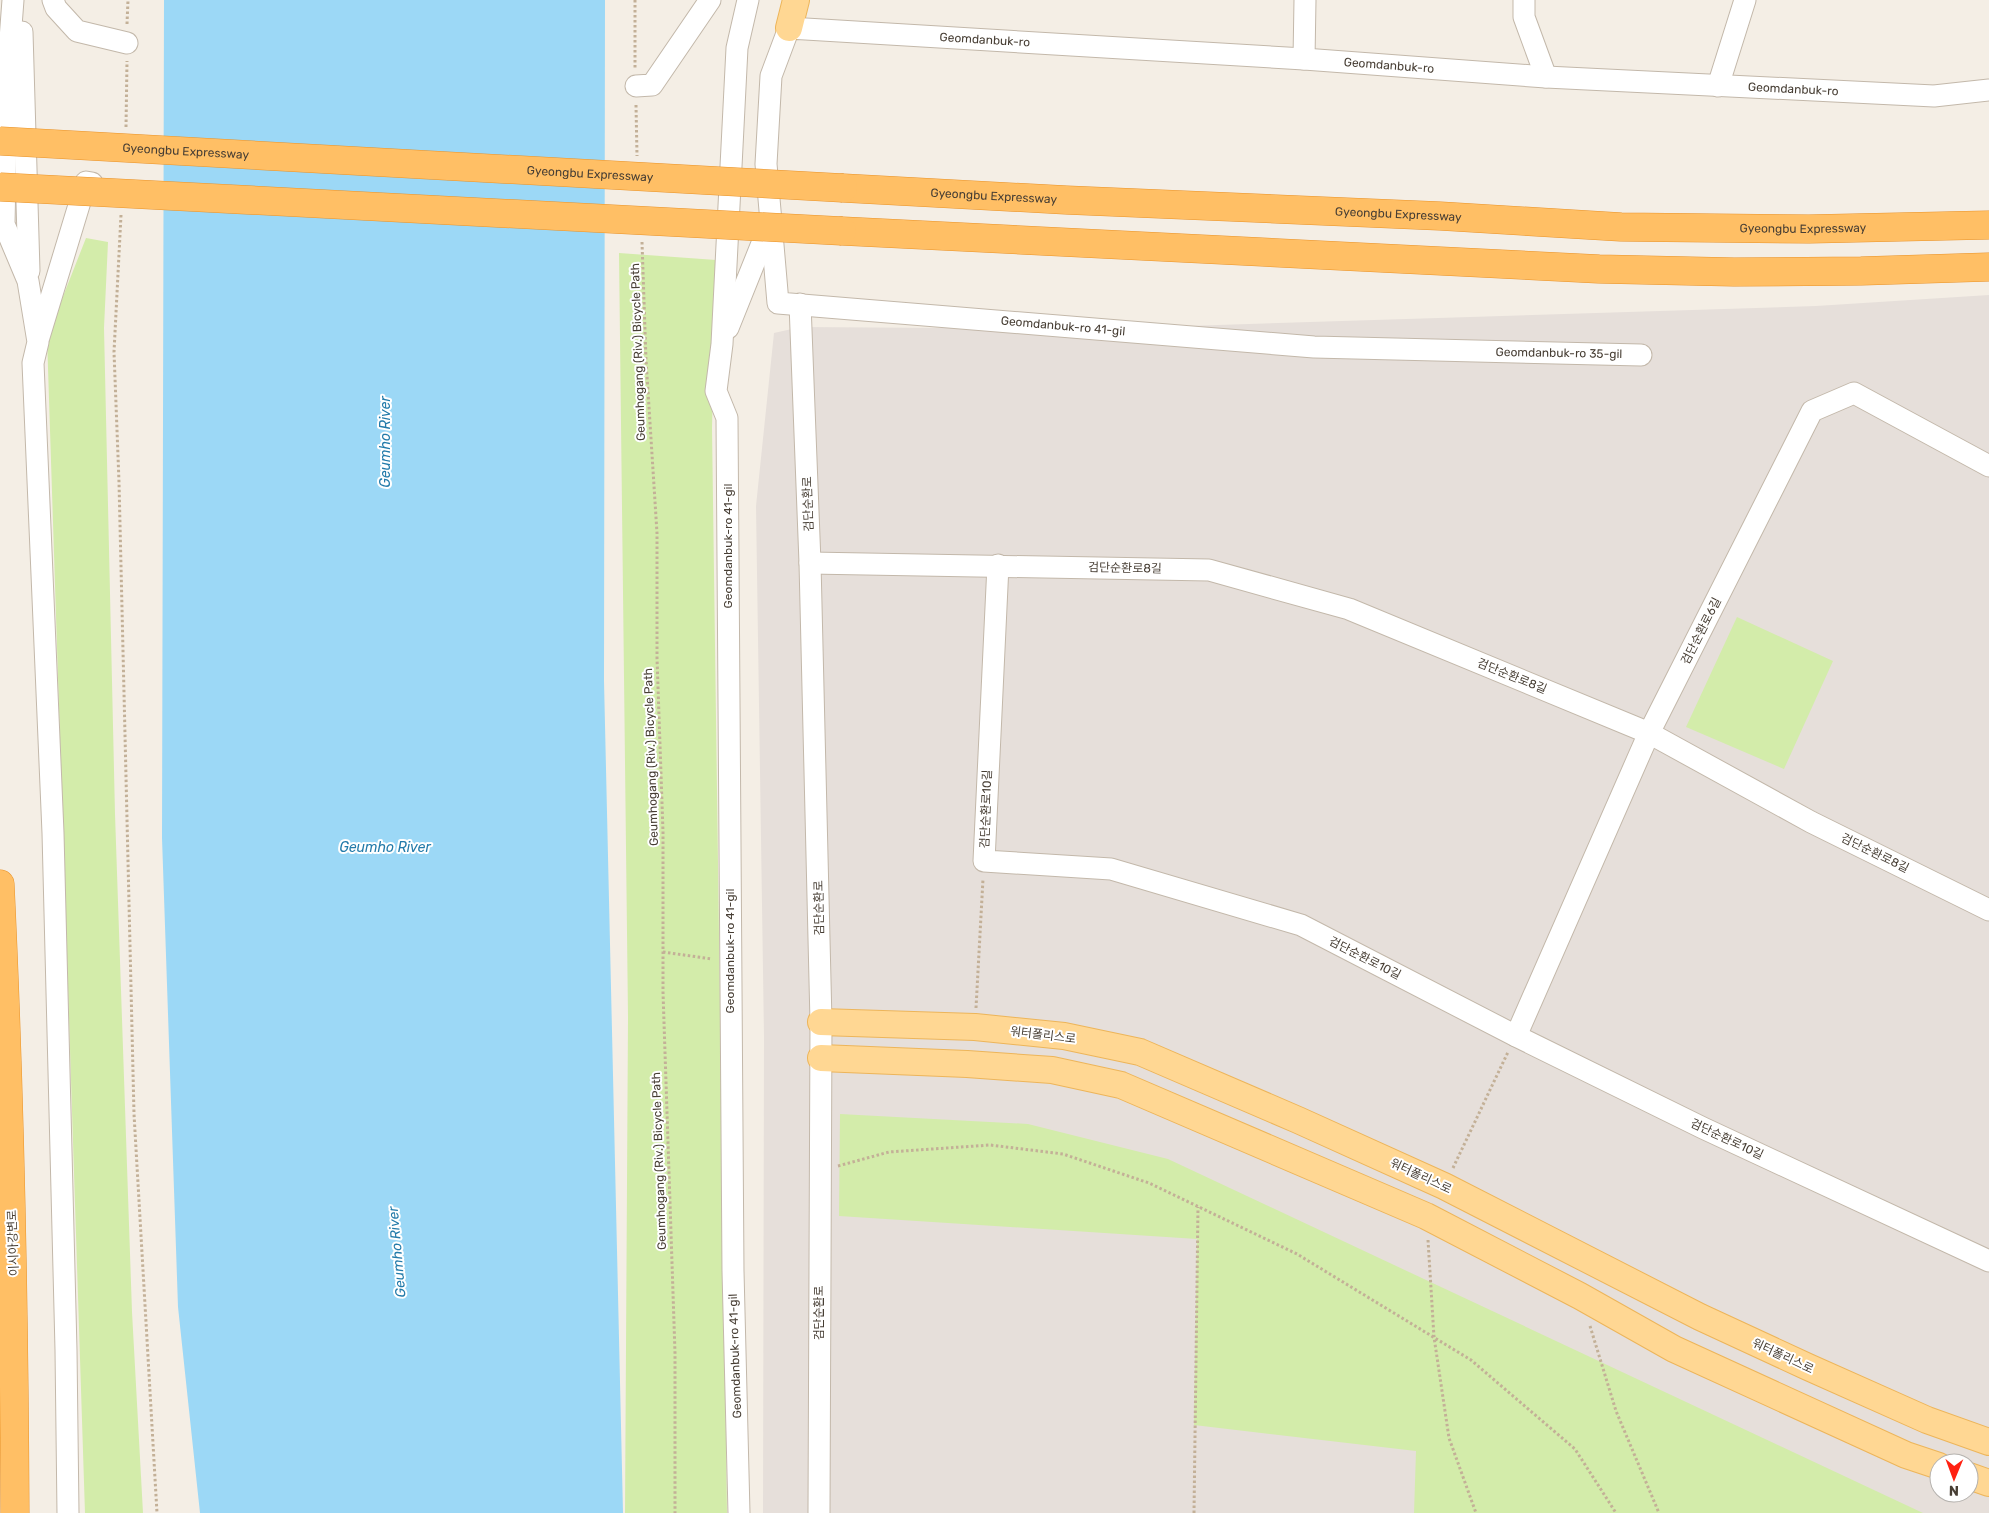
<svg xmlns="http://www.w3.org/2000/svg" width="1989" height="1513" font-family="Rubik,'Noto Sans KR',sans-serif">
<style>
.industrial{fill:#e6dfda;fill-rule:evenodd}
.green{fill:#d3ecaa}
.water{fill:#9cd8f6}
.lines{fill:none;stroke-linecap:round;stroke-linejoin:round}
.minor-casing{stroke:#c3b8aa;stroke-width:23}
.major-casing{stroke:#edb55a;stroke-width:28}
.highway-casing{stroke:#e99329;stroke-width:29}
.path{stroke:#c3b097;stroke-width:3;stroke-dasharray:2.5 2.5;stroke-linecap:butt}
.minor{stroke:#fff;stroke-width:21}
.major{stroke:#ffd793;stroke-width:26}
.highway{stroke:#ffbf65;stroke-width:28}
.highway-bridge-casing{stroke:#e99329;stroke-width:29;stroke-linecap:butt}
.highway-bridge{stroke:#ffbf65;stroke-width:28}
.labels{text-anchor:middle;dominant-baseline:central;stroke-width:4;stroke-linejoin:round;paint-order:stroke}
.street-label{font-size:12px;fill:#473e34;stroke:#fff}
.water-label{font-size:14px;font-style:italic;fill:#237baa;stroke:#fff}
</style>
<rect width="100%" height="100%" fill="#f4eee5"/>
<path class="industrial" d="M1989 295V1513H763L764 1037 756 506 774 333 801 327 1093 329 1816 306ZM1939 1463H1969V1493H1939Z"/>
<path class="green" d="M86 238 108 242 104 328 115 814 132 1312 143 1513H85L47 337Z
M619 253 716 260 712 428 727 1513H625L628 1017Z
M1737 617 1833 661 1784 769 1686 727Z
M840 1114 1028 1124 1168 1159 1923 1513H1414L1416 1451 1194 1425 1197 1239 839 1216Z"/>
<path class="water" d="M164 0H605L604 681 623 1513H200L178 1307 162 838Z"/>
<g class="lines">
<g class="minor-casing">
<g id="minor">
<path d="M13 0 7 79 4 224 28 281 38 342 33 363 53 833 66 1350 68 1513"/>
<path d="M53 0 56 8 77 31 127 43"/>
<path d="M1524 0V17L1546 77"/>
<path d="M22 32 29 271"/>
<path d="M1304 59 1305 0"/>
<path d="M636 86 652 85 710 0"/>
<path d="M1718 86 1745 0"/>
<path d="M800 304 810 563 821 1022 819 1513"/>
<path d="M728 328 769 226"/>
<path d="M39 337 86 182 92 183"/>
<path id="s1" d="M1641 355 1314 347 778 303 766 164 771 76 789 28 1304 59 1546 77 1934 96 1989 90"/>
<path d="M810 563 1209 570 1349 609 1649 733 1811 822 1989 910"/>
<path d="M998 565 984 861 1111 869 1301 925 1516 1036 1703 1128 1989 1261"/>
<path d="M1516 1036 1649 733 1812 411 1854 393 1989 466"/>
<path d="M739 1513 733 1271 727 418 716 391 722 344 737 48 748 0"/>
</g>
</g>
<g class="major-casing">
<path id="major" d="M789 28 796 0
M821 1022 975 1027 1064 1036 1140 1052 1298 1120 1444 1186 1700 1317 1808 1367 1927 1420 1989 1442
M821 1058 967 1064 1052 1070 1121 1085 1426 1216 1580 1296 1674 1349 1906 1455 1939 1466
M1969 1476 1989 1483"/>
</g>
<g class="highway-casing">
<g id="highway">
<path id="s2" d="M843 188 1066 200 1440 216 1621 227 1809 229 1989 225"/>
<path d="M842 231 1599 269 1734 272 1861 271 1989 267"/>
<path d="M0 884C10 1093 14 1303 15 1513"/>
</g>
</g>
<path class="path" d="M635 0V68
M127 24 128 0
M636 105 637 156
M126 127 127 61
M121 215 114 352 119 482 134 1114 157 1513
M642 242 646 360 657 533V658L663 832V992L675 1353V1513
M663 952 712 959
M976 1008 983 879
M838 1166 889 1152 990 1145 1063 1154 1149 1183 1297 1254 1471 1360 1575 1449 1616 1513
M1453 1168 1508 1052
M1428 1240 1434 1337 1449 1438 1476 1513
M1590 1326 1616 1411 1659 1513
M1194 1513 1198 1207"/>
<use href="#minor" class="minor"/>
<use href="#major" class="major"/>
<use href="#highway" class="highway"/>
<g class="highway-bridge-casing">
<g id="highway-bridge">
<path id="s3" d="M0 141 843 188"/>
<path d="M0 187 842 231"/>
</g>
</g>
<use href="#highway-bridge" class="highway-bridge"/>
</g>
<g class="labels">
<g class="street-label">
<text stroke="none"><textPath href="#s1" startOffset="1340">Geomdanbuk-ro</textPath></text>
<text stroke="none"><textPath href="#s1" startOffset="1745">Geomdanbuk-ro</textPath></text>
<text stroke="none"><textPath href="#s1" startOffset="2150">Geomdanbuk-ro</textPath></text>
<text stroke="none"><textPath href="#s3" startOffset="186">Gyeongbu Expressway</textPath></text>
<text stroke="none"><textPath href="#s3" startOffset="591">Gyeongbu Expressway</textPath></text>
<text stroke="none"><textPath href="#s2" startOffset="151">Gyeongbu Expressway</textPath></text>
<text stroke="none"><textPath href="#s2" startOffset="556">Gyeongbu Expressway</textPath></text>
<text stroke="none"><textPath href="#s2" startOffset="961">Gyeongbu Expressway</textPath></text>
<text transform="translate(1063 326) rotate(5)">Geomdanbuk-ro 41-gil</text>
<text transform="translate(638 352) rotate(-92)">Geumhogang (Riv.) Bicycle Path</text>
<text transform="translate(1559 353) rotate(1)">Geomdanbuk-ro 35-gil</text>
<text transform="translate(808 504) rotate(-92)">검단순환로</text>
<text transform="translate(728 546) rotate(-90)">Geomdanbuk-ro 41-gil</text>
<text transform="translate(1125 568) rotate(1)">검단순환로8길</text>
<text transform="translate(1701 631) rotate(-63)">검단순환로6길</text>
<text transform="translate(1512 676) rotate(22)">검단순환로8길</text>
<text transform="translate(651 757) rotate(-92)">Geumhogang (Riv.) Bicycle Path</text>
<text transform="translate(986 809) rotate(-88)">검단순환로10길</text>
<text transform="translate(1875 853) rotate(26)">검단순환로8길</text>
<text transform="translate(819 908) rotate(-91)">검단순환로</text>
<text transform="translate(730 951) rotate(-90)">Geomdanbuk-ro 41-gil</text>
<text transform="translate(1365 958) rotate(27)">검단순환로10길</text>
<text transform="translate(1043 1035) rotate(7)">워터폴리스로</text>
<text transform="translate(1727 1139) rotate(25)">검단순환로10길</text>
<text transform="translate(659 1161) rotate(-92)">Geumhogang (Riv.) Bicycle Path</text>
<text transform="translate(1421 1176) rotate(25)">워터폴리스로</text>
<text transform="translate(13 1243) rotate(-92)">이시아강변로</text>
<text transform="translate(819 1313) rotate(-90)">검단순환로</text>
<text transform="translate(735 1356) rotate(-92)">Geomdanbuk-ro 41-gil</text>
<text transform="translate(1783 1356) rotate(25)">워터폴리스로</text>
</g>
<g class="water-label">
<text transform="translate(385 442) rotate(-90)">Geumho River</text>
<text x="385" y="847">Geumho River</text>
<text transform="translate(397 1252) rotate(-95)">Geumho River</text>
</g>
</g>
<g transform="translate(1954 1478) rotate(181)"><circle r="24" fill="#ffffff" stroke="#b5b2ae"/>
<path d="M0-4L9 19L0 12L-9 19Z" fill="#ff2111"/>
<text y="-8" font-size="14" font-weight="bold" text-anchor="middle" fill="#473e34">N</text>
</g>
</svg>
